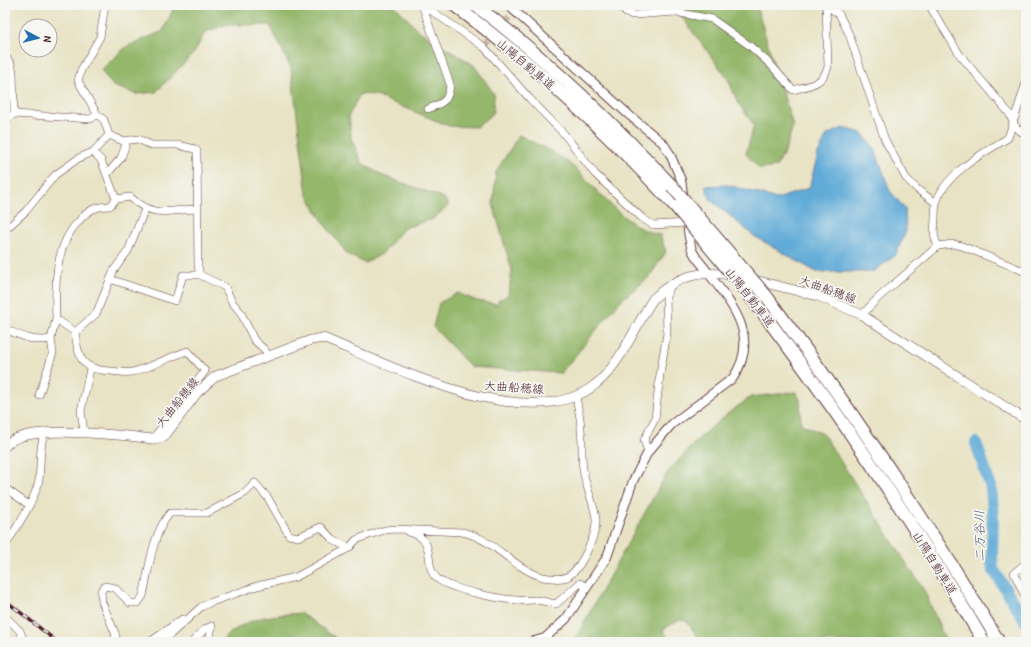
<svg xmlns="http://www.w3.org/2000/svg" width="1031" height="647" font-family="'Patrick Hand','Klee One',sans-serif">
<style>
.forest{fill:#94b76c;stroke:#6f6b4c}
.water{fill:#5eaad7;stroke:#546481}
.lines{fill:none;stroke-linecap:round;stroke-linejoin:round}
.river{stroke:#5eaad7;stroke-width:12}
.minor-tunnel{stroke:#c8bca5;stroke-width:7;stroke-dasharray:7 3.5;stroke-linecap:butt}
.minor-casing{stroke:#623c42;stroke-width:8}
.tertiary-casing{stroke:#623c42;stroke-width:10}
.secondary-casing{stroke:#623c42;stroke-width:10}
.motorway-casing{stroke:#623c42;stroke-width:14}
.minor{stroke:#fff;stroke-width:7}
.tertiary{stroke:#fff;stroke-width:8}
.secondary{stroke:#fff;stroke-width:9}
.motorway{stroke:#fff;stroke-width:12}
.rail-casing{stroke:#4a1f2b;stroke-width:3.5}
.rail{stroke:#f6f6f2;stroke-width:2;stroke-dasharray:6;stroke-linecap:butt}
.motorway-bridge-casing{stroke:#623c42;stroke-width:14;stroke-linecap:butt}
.motorway-bridge{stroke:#fff;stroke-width:12}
.labels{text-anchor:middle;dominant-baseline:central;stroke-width:3.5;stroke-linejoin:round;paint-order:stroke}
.street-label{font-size:12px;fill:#4a1f2b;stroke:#f6f6f2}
.water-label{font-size:13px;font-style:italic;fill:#525770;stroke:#f6f6f2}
</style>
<rect width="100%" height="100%" fill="#f6f6f2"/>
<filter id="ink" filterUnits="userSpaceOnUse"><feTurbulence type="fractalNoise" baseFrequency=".025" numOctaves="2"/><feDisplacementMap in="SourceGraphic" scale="8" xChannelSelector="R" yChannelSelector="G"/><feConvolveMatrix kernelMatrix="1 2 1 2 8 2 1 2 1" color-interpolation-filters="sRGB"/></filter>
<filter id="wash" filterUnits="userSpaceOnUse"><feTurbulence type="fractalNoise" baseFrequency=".012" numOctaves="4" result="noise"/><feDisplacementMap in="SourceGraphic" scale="16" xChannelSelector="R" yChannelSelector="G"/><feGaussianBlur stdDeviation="0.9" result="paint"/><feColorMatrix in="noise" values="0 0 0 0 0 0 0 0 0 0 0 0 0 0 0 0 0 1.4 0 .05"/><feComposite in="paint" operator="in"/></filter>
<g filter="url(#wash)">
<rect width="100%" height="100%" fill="#e8e3c4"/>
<path class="forest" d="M175 5H394L419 31 474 65 494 94 493 113 476 127 449 126 374 95 360 94 349 115 351 138 362 163 381 175 444 198 449 205 433 219 404 228 382 254 365 263 348 255 325 225 307 194 291 68 270 25H225L205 32 194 53 156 92 136 94 113 86 101 70 126 47 163 31Z
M651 5H754L757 8 793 126 785 151 776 167 760 169 746 154 754 125 738 103 728 79 675 8Z
M519 135C535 144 556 152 570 164 598 188 622 227 660 235L666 252 649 277 620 301 561 373 471 367 433 327 439 303 458 293 477 301 497 304 499 300 508 295 512 271 493 204 496 172Z
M796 392 800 400 801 424 823 434 925 592 946 642H702L686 621 680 620 663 629 670 642H573L667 473 702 435 731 411 751 397Z
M301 613 341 642H224L225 637C251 616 268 616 301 613Z"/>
<path class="water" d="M843 128 862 133 875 149 890 191 905 209 906 231 895 256 872 272H816L754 236 711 200 705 186 728 185 777 199 809 188 818 154 827 135Z"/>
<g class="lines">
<path class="river" d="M976 443 991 488 993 510 992 559 993 569 1026 622"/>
</g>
</g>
<g filter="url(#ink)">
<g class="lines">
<path class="minor-tunnel" d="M484 47 515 10"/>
<g class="minor-casing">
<path id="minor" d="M105 5 100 37 81 70 78 81 97 114 104 120 109 135 123 141 138 139 151 145H178L195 149 197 151 198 266 200 275 225 287 232 302 241 313 254 340 265 350 268 356
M422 5 450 84C449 101 443 103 428 109
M423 5 484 47 530 99 565 135 595 174 642 218 653 225 687 223
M619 5 626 13 634 15 675 12 712 19 750 46 770 64 793 90C810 85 822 85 828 67L826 5
M825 5 839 14 849 34 885 140 906 178 917 189 936 203
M929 5 960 55 1009 113C1013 122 1016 131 1026 134
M5 56 11 64 13 72 14 114
M5 120 14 114 91 119 97 114
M93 152 101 160 116 199 130 197C154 219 168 210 196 209
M107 174 121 158 127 141
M5 230 26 211 55 175 79 158 93 152 109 135
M938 246C933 237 934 230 935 219 935 214 935 209 936 204 943 175 984 152 1008 138L1026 83
M110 279 175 301 183 275H200
M862 315 877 299 938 246 953 244 962 246 1026 272
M56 319C55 286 54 246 79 221 88 210 96 206 110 206L116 199
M5 329C19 335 35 343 51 339L56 319 75 332C78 359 82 370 111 371 117 372 125 373 132 372 149 368 170 357 187 351L205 371 152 440
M75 332 96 314 114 270 128 251 145 209
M39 395 53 353 51 339
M84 432 81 411 90 369
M648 452 644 440 655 419 660 374 667 333 666 297 671 285
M5 488 29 505
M409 532C440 539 421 569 439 580 454 590 498 599 516 600 523 601 529 600 535 600 542 600 549 603 556 604L580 583 587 587
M5 546C17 526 34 503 39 480 41 464 39 449 44 433
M1026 563 1014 573 1026 598
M5 616 20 631 24 642
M112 642 116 638 115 633 102 602 101 591 105 586 115 588 130 603H138L143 596C149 569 152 534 170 513H207L245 493 255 483 268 498 289 535 298 537 321 527 333 540 349 548
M150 642 182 619
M162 642 201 607 209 603 257 586 296 577 349 548 356 540 366 536 385 530 395 529 462 532C493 538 512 568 543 577 550 578 560 580 567 577 581 570 597 534 596 519 594 502 585 486 583 469 581 456 583 443 581 430 581 419 578 408 576 397
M192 642 205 629 212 626 209 642"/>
</g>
<g class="tertiary-casing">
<path id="tertiary" d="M508 5 629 115 663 143 670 154 681 180 684 200
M531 642 545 638 566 619 607 557 633 481 648 452 672 424 733 378C760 338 734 307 709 274 704 266 697 260 693 252 689 243 688 231 687 222"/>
</g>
<g class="secondary-casing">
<path id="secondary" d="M750 279 818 296 862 315 1026 420
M5 447C19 424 103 434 128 436 141 437 152 441 164 437L197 393 209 382 216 376 311 340 323 338C390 365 531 438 596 384 620 365 636 325 653 299 678 274 702 270 736 276"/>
</g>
<g class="motorway-casing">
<path id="motorway" d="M454 5C534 64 608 133 676 207
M475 5C546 58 611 121 672 186
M747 292C833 404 912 520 984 642
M767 297C850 407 928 523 999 642"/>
</g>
<use href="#minor" class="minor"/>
<use href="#tertiary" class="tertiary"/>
<use href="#secondary" class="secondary"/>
<use href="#motorway" class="motorway"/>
<g class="rail-casing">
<path id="rail" d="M5 600 56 641"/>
</g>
<use href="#rail" class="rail"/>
<g class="motorway-bridge-casing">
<path id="motorway-bridge" d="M672 186 767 297
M676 207 747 292"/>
</g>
<use href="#motorway-bridge" class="motorway-bridge"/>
</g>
</g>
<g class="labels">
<g class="street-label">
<text transform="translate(526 64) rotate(40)">山陽自動車道</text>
<text transform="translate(828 289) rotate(20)">大曲船穂線</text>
<text transform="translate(750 297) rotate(52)">山陽自動車道</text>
<text transform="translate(514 387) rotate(4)">大曲船穂線</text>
<text transform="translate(177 402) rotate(-51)">大曲船穂線</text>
<text transform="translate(935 563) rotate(58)">山陽自動車道</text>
</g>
<g class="water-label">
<text transform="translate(979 536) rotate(-91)">二万谷川</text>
</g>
</g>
<rect width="1031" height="647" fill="none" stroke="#f6f6f2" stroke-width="20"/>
<g transform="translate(38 38) rotate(97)"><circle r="19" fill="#f6f6f2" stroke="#b1a0a2"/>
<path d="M0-3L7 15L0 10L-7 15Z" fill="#1f6fb2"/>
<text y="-6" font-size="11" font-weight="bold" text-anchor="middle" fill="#4a1f2b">N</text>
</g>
</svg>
